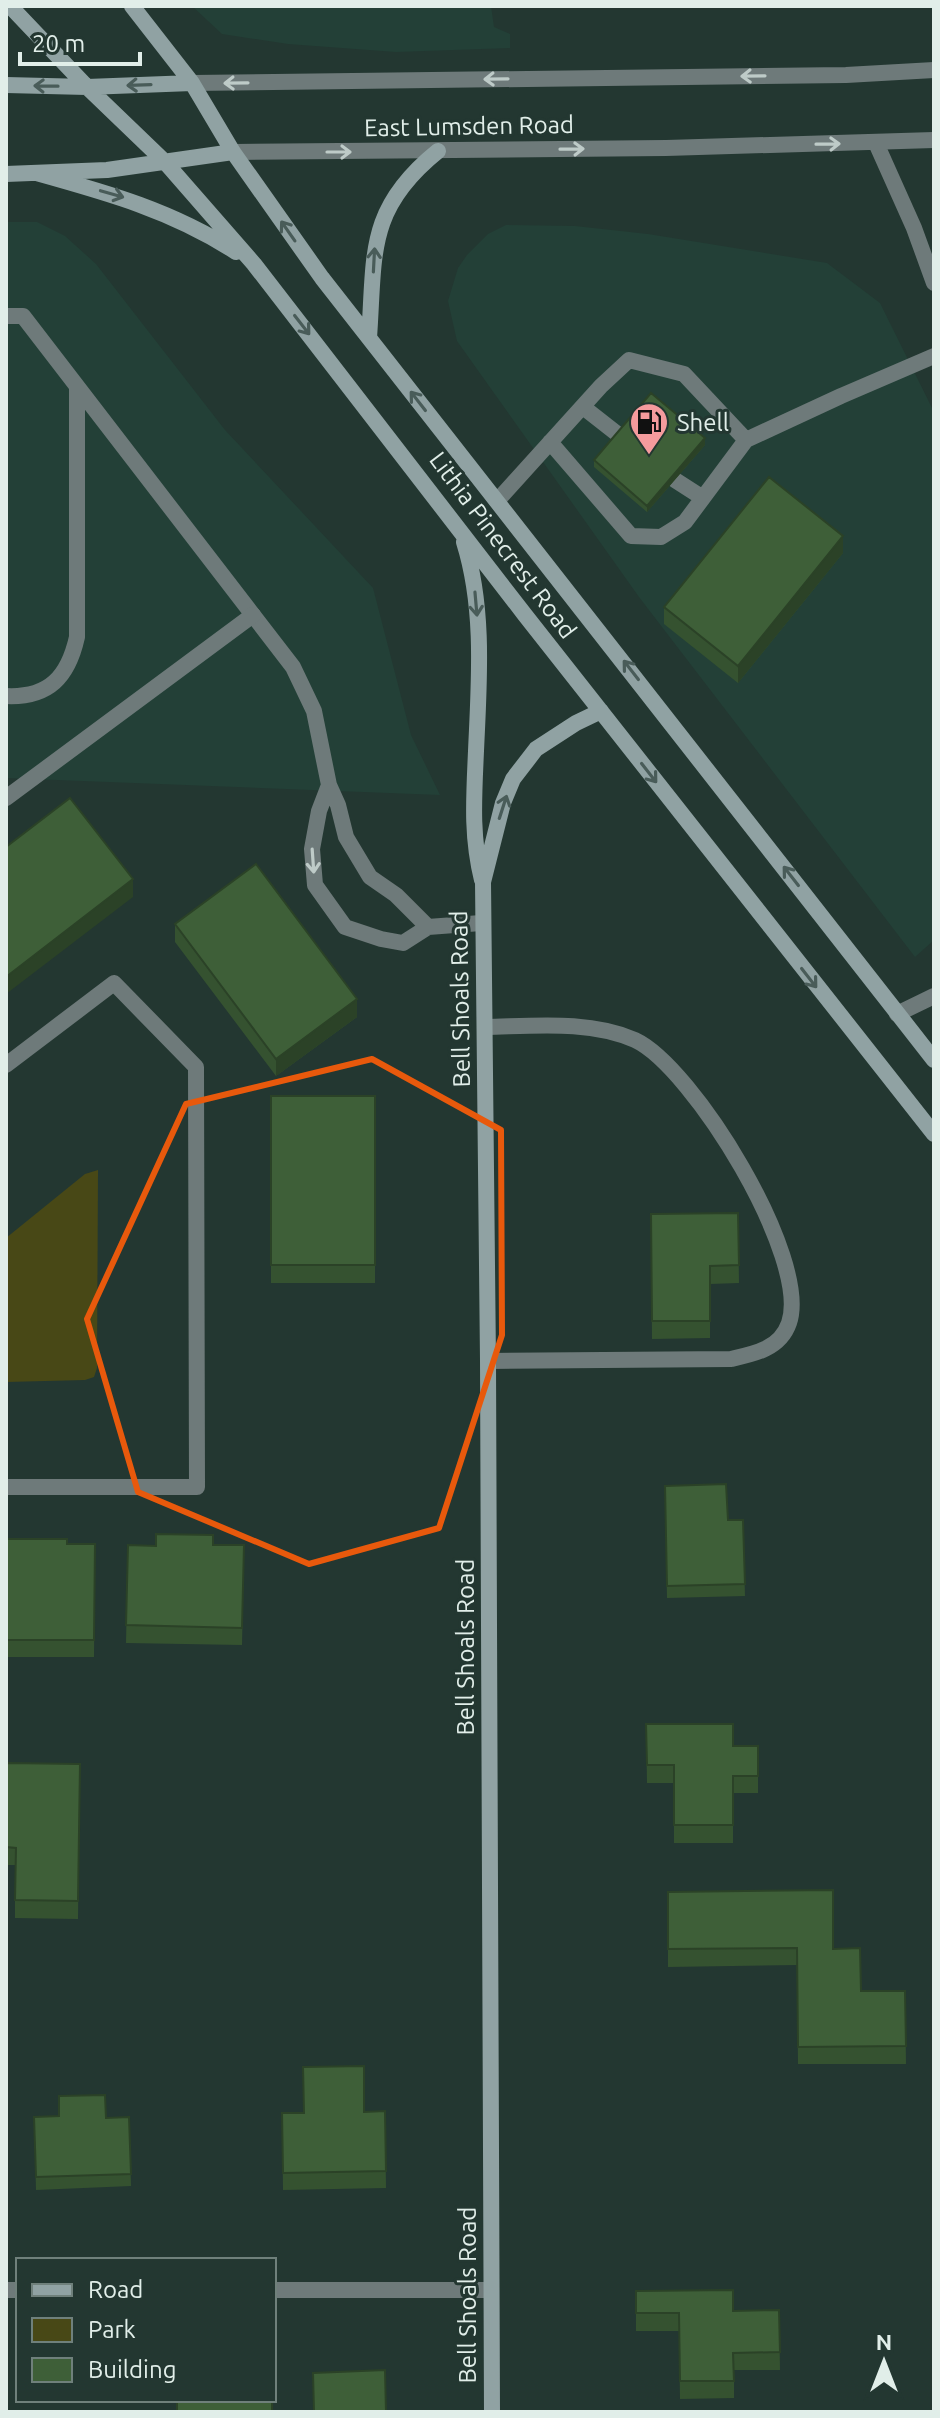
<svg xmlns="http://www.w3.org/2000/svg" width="940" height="2418" font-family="Ubuntu,sans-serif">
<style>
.built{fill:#234037}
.green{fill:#484816}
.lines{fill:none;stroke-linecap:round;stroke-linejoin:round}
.service{stroke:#6e7a7a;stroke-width:16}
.minor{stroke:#6e7a7a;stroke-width:16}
.tertiary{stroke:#6e7a7a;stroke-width:16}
.secondary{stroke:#90a2a3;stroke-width:16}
.wall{fill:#355230}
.shaded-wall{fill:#2b4227}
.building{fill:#3e5f38;stroke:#2b4227;stroke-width:2}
.oneway{stroke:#becbc8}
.oneway2{stroke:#495c59}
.marked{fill:none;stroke:#e8590c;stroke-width:6;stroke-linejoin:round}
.labels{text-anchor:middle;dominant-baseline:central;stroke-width:6;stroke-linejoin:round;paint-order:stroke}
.street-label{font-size:24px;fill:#e1eee9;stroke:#233731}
.poi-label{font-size:24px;fill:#e1eee9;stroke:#233731;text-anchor:start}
</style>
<rect width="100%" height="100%" fill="#233731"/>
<path class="built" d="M192 6H491L494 27 510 34V48L396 52 288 44 222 34Z
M6 222H37L65 236 96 264 225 430 373 588 411 735 440 795 6 778Z
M506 225 575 226 648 234 827 263 880 303 934 412V940L915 957 639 597 457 341 448 301 458 268 467 255 488 234Z"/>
<path class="green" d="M98 1170 97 1368 94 1377 85 1380 6 1382V1238L85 1174Z"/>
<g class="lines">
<path class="service" d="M6 316H23L293 667 314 711 329 785 338 805 346 837 370 877 396 895 428 927
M583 407 620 436
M550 442 631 536 661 537 685 522 746 440 841 396 934 356
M675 480 703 498
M497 501 601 386 629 360 684 374 746 440
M6 696C49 698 68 677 77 637V386
M329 785 319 811 312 849 315 885 345 927 381 939 403 943 428 927 481 923
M897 1014 934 996
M486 1027C534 1026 590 1020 635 1040 693 1067 811 1259 789 1323 780 1349 754 1354 731 1359L488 1361"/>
<path class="minor" d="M6 798 253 615
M6 1065 114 983 196 1067 197 1487H6
M6 2290H18
M274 2290H490"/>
<path class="tertiary" d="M192 83 846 75 934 70
M876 143 914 228 934 283
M233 152 666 148 934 140"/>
<path class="secondary" d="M10 6 87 87 165 162 254 264 525 615 934 1134
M132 6 192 83 233 152 322 278 934 1060
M6 85 87 87 192 83
M36 173C108 193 173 211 236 252
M6 174 107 170 233 152
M369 338C375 254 366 209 438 151
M464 542C485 609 479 682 476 751 474 797 471 836 482 880
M492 2412 488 1361 483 882 503 803 513 779 536 749 576 723 601 711"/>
</g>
<path class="wall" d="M705 445 647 512 594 467V460Z
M843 553 738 683 664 624V607Z
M175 924 357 1017 276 1076 175 942Z
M271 1096H375V1283H271Z
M738 1213 739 1283 710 1284V1338L652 1339 651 1214Z
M665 1486 728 1520H743L745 1596 667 1598Z
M6 1539 67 1544H95L94 1657H6Z
M128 1545H244L242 1645 126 1643Z
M646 1724 733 1746H758V1793H733V1843H674V1783H647Z
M6 1763 80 1764 78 1919 15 1918V1865H6Z
M668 1892 833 1949 861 1991H905L906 2064H798L797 1965 668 1967Z
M385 2111 386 2188 283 2190 282 2113Z
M34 2117H129L131 2186 36 2190Z
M636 2291 733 2311 779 2310 780 2370H734V2398L680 2399 679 2331H636Z"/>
<path class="shaded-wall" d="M705 438V445L647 512V506Z
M843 536V553L738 683V666Z
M133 879V897L6 994V977Z
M357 999V1017L276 1076V1059Z"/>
<path class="building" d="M651 393 705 438 647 506 594 460Z
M769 477 843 536 738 666 664 607Z
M70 798 133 879 6 977V847Z
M256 864 357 999 276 1059 175 924Z
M271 1096H375V1265H271Z
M738 1213 739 1265 710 1266V1321H652L651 1214Z
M726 1484 728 1520H743L745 1584 667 1586 665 1486Z
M156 1534 213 1535V1545H244L242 1628 126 1625 128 1545 156 1546Z
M6 1539H67V1544H95L94 1640H6Z
M646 1724H733V1746H758V1776H733V1825H674V1765H647Z
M6 1763 80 1764 78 1901 15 1900 16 1848 6 1847Z
M833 1890V1949L860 1948 861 1991H905L906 2046 798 2047 797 1948 668 1949V1892Z
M364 2066V2112L385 2111 386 2171 283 2173 282 2113H304L303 2067Z
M105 2095 106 2118 129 2117 131 2174 36 2177 34 2117 59 2116V2096Z
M733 2290V2311L779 2310 780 2352 733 2353 734 2381H680L679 2313H636V2291Z
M385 2370 386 2412H314L313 2373Z
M177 2400H272V2412H177Z"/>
<defs><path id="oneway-shaft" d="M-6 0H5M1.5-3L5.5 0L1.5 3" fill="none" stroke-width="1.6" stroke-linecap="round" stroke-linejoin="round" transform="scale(2)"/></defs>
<g class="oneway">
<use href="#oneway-shaft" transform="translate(753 76) rotate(179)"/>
<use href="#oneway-shaft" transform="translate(496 79) rotate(179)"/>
<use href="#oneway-shaft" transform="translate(236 83) rotate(179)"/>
<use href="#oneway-shaft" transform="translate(828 144) rotate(-1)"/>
<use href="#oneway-shaft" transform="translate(572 149) rotate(-1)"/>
<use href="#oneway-shaft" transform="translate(339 152)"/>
<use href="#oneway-shaft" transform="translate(313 861) rotate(86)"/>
</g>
<g class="oneway2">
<use href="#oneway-shaft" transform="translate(139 85) rotate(178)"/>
<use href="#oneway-shaft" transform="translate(46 86) rotate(-179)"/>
<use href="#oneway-shaft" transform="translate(112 194) rotate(16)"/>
<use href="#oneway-shaft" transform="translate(288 231) rotate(-125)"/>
<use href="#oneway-shaft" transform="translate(374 260) rotate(-87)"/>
<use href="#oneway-shaft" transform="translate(302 325) rotate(52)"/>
<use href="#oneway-shaft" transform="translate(418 401) rotate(-128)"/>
<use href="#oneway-shaft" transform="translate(476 604) rotate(85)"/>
<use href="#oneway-shaft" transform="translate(631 670) rotate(-128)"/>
<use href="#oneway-shaft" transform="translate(649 773) rotate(52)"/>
<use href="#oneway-shaft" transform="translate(503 807) rotate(-72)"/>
<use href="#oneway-shaft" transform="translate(791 876) rotate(-128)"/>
<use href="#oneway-shaft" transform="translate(809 978) rotate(52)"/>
</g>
<path class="marked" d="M372 1059 501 1130 502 1335 439 1528 309 1564 138 1492 87 1319 186 1104Z"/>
<defs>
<g id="fuel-pin" transform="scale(2)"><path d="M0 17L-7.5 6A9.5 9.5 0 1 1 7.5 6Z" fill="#f59b9d" stroke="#233731"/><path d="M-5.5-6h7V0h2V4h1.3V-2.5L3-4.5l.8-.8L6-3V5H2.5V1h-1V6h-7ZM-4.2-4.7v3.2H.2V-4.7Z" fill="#111"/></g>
</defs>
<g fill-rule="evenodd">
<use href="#fuel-pin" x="649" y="422"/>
</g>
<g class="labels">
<g class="street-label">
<text transform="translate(469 126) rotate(-1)">East Lumsden Road</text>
<text transform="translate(503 545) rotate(53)">Lithia Pinecrest Road</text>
<text transform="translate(460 999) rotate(-91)">Bell Shoals Road</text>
<text transform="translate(465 1647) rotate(-90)">Bell Shoals Road</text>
<text transform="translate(467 2295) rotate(-90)">Bell Shoals Road</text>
</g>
<g class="poi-label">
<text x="677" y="422">Shell</text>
</g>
</g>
<rect width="940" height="2418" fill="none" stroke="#e1eee9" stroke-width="16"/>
<rect x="16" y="2258" width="260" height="144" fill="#233731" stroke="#6f807b" stroke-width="2"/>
<rect x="32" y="2284" width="40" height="12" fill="#90a2a3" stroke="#6f807b" stroke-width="2"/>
<text x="88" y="2298" font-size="24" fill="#e1eee9">Road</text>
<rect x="32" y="2318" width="40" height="24" fill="#484816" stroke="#6f807b" stroke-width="2"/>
<text x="88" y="2338" font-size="24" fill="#e1eee9">Park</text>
<rect x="32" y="2358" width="40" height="24" fill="#3e5f38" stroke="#6f807b" stroke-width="2"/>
<text x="88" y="2378" font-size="24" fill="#e1eee9">Building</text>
<g transform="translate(884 2362)" stroke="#233731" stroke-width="6" paint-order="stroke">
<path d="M0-6L14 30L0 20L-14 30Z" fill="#e1eee9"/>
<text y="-12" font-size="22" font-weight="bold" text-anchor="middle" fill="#e1eee9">N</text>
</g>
<path d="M20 52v12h120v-12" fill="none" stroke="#e1eee9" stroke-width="4"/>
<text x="32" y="52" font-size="24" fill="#e1eee9" stroke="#233731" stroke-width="6" paint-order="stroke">20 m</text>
</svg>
